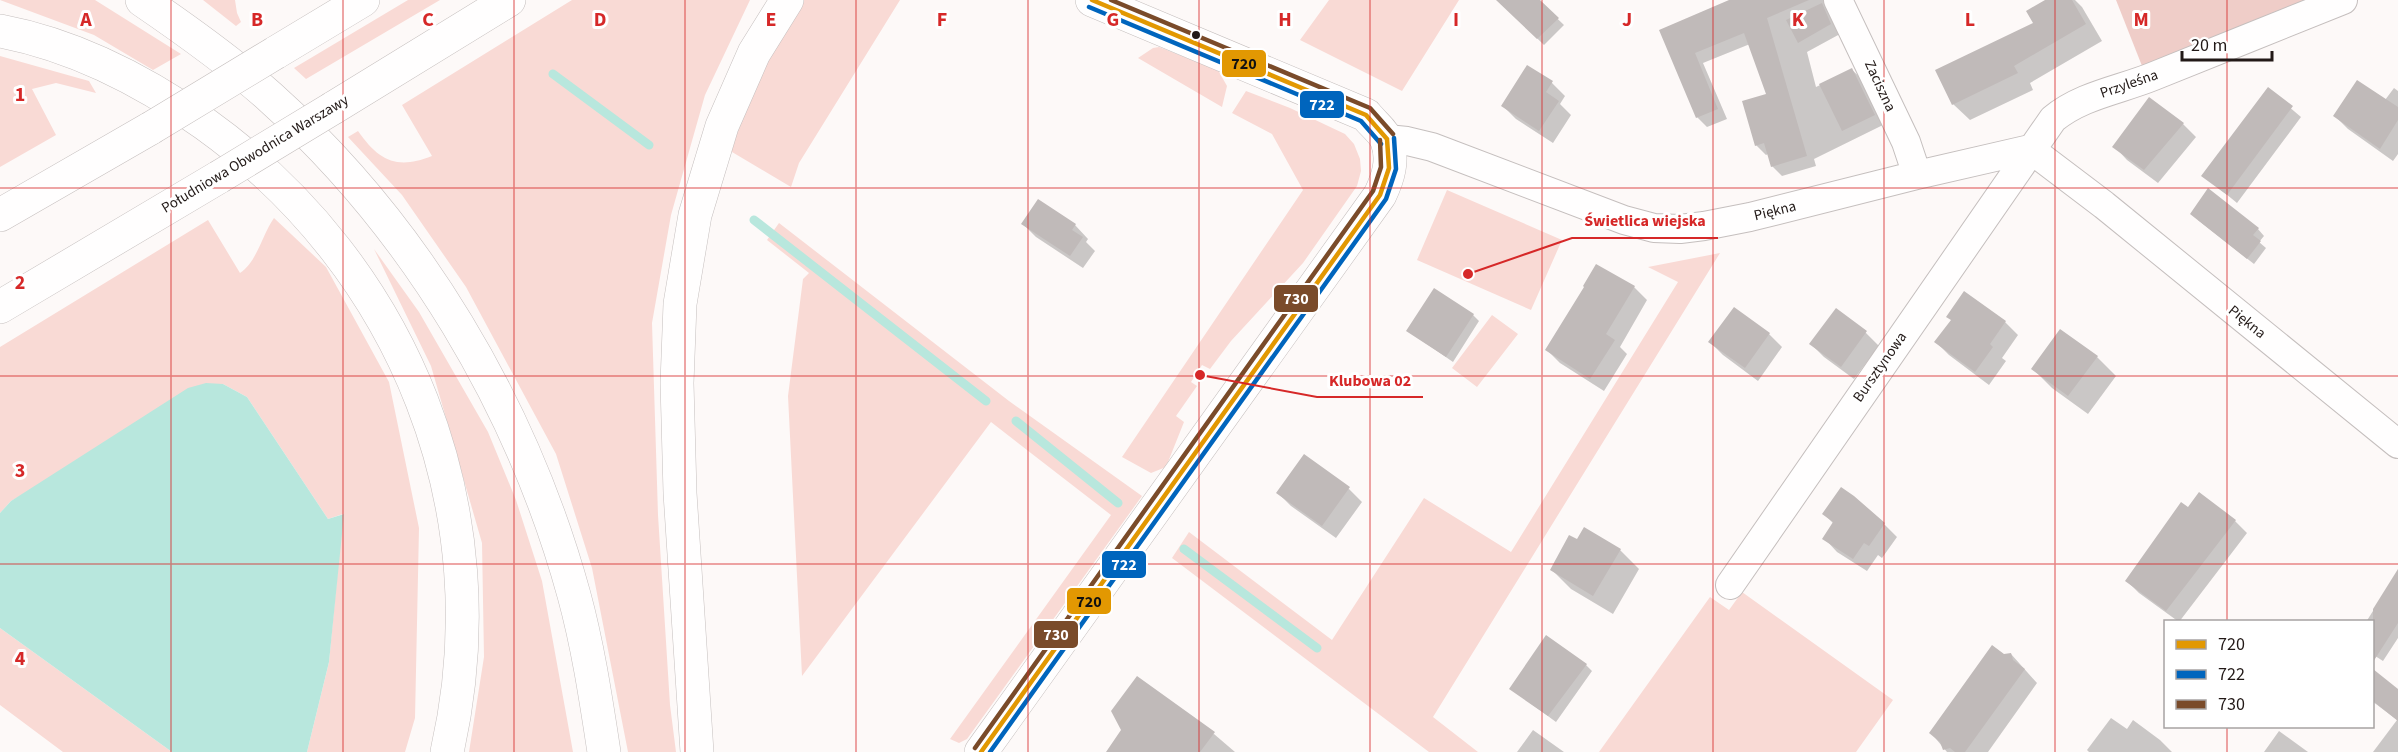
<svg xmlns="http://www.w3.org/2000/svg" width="2398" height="752" font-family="'Source Sans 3',sans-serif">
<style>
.green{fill:#f9dad5}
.forest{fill:#efcdc8}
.water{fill:#b8e7dd}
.shadow{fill:#0003}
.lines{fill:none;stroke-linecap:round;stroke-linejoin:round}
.stream{stroke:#b8e7dd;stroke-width:9}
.building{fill:#c0bab9}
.minor-casing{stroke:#c5bfbe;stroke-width:30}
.tertiary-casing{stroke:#c5bfbe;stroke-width:34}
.motorway-casing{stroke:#c5bfbe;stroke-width:34}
.minor{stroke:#fffefe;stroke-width:28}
.tertiary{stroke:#fffefe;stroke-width:33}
.motorway{stroke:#fffefe;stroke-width:33}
.motorway-bridge-casing{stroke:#c5bfbe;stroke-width:34;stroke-linecap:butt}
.motorway-bridge{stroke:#fffefe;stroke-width:33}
.bus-1-casing{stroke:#fff;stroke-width:9}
.bus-2-casing{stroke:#fff;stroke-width:9}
.bus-3-casing{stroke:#fff;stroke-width:9}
.bus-1{stroke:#e29802;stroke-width:4.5}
.bus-2{stroke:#0065bd;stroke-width:4.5}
.bus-3{stroke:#7a4b2a;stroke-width:4.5}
.grid{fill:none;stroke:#d62828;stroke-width:1.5;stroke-opacity:0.55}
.bus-dot{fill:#221917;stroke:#fff;stroke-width:2}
.labels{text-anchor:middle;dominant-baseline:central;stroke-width:6;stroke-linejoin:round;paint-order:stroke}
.street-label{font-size:15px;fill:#221917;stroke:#fff}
.grid-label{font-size:20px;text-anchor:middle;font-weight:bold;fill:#d62828;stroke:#fff;stroke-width:6;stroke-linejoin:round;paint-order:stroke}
.leader{fill:none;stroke:#d62828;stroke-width:2}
.callout-dot{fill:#d62828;stroke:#fff;stroke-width:2}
.callout-label{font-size:16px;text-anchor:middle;font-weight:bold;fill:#d62828;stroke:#fff;stroke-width:6;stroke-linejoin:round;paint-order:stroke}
.line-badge{stroke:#fff;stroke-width:2}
.badge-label{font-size:16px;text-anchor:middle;font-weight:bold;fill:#fff}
.pale-badge-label{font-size:16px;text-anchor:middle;font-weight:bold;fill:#111}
</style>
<rect width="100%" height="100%" fill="#fdf9f8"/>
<path class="green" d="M0 0H95L181 54 153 70 94 35Z
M203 0H235L237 13 241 22 236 26Z
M408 0H440L306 79 294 68Z
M572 0H750L705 95 671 215 652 323 658 515 670 705 676 752H628L592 568 556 454 466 287 402 195 348 137 358 131C379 161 397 170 432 156L402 105Z
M798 0H900L799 163 791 187 727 149 757 76Z
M1329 0H1459L1402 91 1300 40Z
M1159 47 1218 70 1227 86 1222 107 1138 58 1153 48Z
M0 56 89 81 96 93 56 83 32 89 56 135 0 167Z
M1246 91 1290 108 1345 134 1354 144 1360 159 1361 171 1357 186 1303 263 1231 341 1210 369 1202 365 1191 382 1197 386 1176 416 1184 422 1166 467 1151 473 1122 457 1303 190 1272 134 1232 113Z
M1447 190 1562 240 1531 310 1417 260Z
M274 218 326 267 389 382 419 528 415 718 405 752H307L329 662 343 514 328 519 247 397 223 384 11 501 0 513V347L208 220 240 273C257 262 262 235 274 218Z
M779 223 1009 401 1142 496 967 739 959 743 950 739 1111 515 991 422 802 676 788 396 803 279 809 273 767 240Z
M374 249 419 312 488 432 516 500 542 581 573 752H469L484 657 482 543 431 366Z
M1720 253 1433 717 1478 752H1429L1172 558 1189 532 1332 640 1424 498 1511 552 1678 282 1648 267Z
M1492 315 1518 334 1477 387 1452 368Z
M1742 592 1893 700 1856 752H1599L1710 597 1729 610Z
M0 628 172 752H63L0 705Z"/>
<path class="forest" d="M2116 0H2316L2144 71Z"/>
<path class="water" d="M206 383 223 384 247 397 328 519 344 514 329 662 307 752H172L0 628V513L11 501 188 388Z"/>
<path class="shadow" d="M1504 0H1538L1564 25 1544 45 1501 3Z
M1733 0H1825L1840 34 1807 52 1816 87 1852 70 1862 79 1883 125 1814 159 1816 166 1782 176 1772 166 1768 154 1766 155 1756 145 1768 95 1750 44 1703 63 1727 119 1707 127 1697 117 1661 31Z
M2048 0H2075L2082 7 2102 41 2030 83 2033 90 1970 120 1953 104 2035 23Z
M1527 67 1552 83 1565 96 1560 104 1571 115 1553 143 1516 119 1503 106Z
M2394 88 2398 91V154L2393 161 2348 129 2335 116 2385 100Z
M2268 89 2301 117 2237 203 2203 175Z
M2183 124 2196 137 2158 183 2127 160 2114 146Z
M1038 201 1075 225 1088 239 1086 242 1095 251 1083 268 1036 237 1023 224Z
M2198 220 2258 229 2264 236 2259 242 2266 248 2254 264Z
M1634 287 1647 300 1620 347 1627 354 1604 391 1560 363 1547 350Z
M1836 310 1866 333 1879 346 1854 379 1824 357 1811 344Z
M1473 315 1479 321 1453 362 1408 331Z
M2005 322 2018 335 2002 358 2006 361 1989 385 1949 355 1936 342Z
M1769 334 1782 347 1758 381 1723 355 1710 342Z
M2097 357 2116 376 2088 414 2052 388 2033 369Z
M1349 489 1362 502 1336 538 1291 506 1278 493Z
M1824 514 1884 524 1897 537 1882 558 1878 555 1867 571 1837 552 1824 538 1834 524Z
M2235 521 2247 533 2179 622 2139 593 2127 581Z
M1578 541 1620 550 1639 569 1613 614 1571 589 1551 569Z
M2392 581 2398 585V638L2383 661 2372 654V622H2366Z
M2011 654 2037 683 1988 752H1947L1931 733Z
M1586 665 1592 671 1556 722 1511 689Z
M2373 672 2398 691V752H2373L2397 720 2372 701Z
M2111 718 2127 729 2133 720 2160 740 2172 752H2089L2087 750Z
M1533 730 1564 752H1517Z
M2279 731 2308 752H2264Z
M1214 734 1235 752H1107Z"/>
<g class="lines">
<path class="stream" d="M553 74 649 145
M754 220 986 401
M1016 421 1118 503
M1184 549 1317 648"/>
</g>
<path class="building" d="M1496 0H1540L1559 18 1537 39Z
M1729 0H1809L1767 18 1807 156 1771 167 1764 143 1755 146 1742 101 1766 94 1744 33 1695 53 1718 109 1696 118 1659 30Z
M2045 0H2072L2086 24 2014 66 2018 73 1952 105 1935 70 2033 23 2026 11Z
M1822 3 1831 24 1798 43 1786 20Z
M1527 65 1553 81 1546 92 1559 101 1539 131 1501 106Z
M1852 68 1875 115 1842 131 1819 84Z
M2357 80 2398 107V120L2380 149 2333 116Z
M2268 87 2293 106 2227 195 2201 176Z
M2149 97 2184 123 2144 170 2112 147Z
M2208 188 2259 228 2253 235 2261 241 2247 259 2190 214Z
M1038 199 1076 224 1072 230 1083 237 1070 256 1021 224Z
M1596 264 1635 286 1606 334 1615 340 1590 379 1545 350 1584 287 1583 286Z
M1434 288 1474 314 1446 357 1406 331Z
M1964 291 2006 321 1990 344 1993 347 1975 372 1934 342 1951 320 1946 317Z
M1734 307 1770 333 1745 368 1708 342Z
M1836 308 1867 331 1841 367 1809 344Z
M2060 329 2098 356 2068 396 2031 369Z
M1304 454 1350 487 1322 526 1276 493Z
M1841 487 1854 496 1885 523 1869 546 1864 543 1853 559 1822 539 1833 522 1822 514Z
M2199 492 2236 520 2166 611 2125 581 2181 502 2188 507Z
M1584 527 1621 549 1593 596 1550 570 1569 535 1577 539Z
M2398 569V623L2373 662V609Z
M1546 635 1587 664 1548 716 1509 689Z
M1992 645 2004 654 2011 653 2013 660 2025 669 1965 752H1955L1950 748 1943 750 1940 742 1929 733Z
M2373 669 2398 689V721L2373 701Z
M1137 676 1215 732 1200 752H1106L1121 730 1111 711Z"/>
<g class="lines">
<g class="minor-casing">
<path id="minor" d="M1838 0 1906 142 1917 175
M1387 139 1407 141 1432 147 1624 220 1654 228 1680 229 1704 226 1750 217 1917 175 2030 149 2104 205 2398 444
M1730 585 2053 119C2082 95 2120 90 2154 76 2217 51 2280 25 2343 0"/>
</g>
<g class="tertiary-casing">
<path id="tertiary" d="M981 752 1380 195C1388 178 1394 160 1387 141 1384 132 1372 123 1366 115L1092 0"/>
</g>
<g class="motorway-casing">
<path id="motorway" d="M142 0C186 30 230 61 270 97 416 228 522 406 574 595 588 646 596 700 604 752
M0 31C74 45 144 81 205 124 406 268 502 510 447 752
M275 53 363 0
M333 108 509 0
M0 215 151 128
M0 307 219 177
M697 752 680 493 677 383 680 304 695 215 722 126 754 53 787 0"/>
</g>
<use href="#minor" class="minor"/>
<use href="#tertiary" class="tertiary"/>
<use href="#motorway" class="motorway"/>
<g class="motorway-bridge-casing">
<path id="motorway-bridge" d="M151 128 275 53
M219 177 333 108"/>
</g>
<use href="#motorway-bridge" class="motorway-bridge"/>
<g class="bus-1-casing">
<path id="bus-1" d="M1092 0 1366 115 1387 139
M981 752 1380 195 1389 168 1387 139"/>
</g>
<g class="bus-2-casing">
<path id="bus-2" d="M1089 7 1361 121 1381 144
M990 752 1386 199 1396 169 1394 138"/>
</g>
<g class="bus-3-casing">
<path id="bus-3" d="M1111 0 1370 108 1393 134
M975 748 1373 191 1381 167 1380 140"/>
</g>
<use href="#bus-1" class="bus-1"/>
<use href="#bus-2" class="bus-2"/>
<use href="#bus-3" class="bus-3"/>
</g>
<path class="grid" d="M171 0V752M343 0V752M514 0V752M685 0V752M856 0V752M1028 0V752M1199 0V752M1370 0V752M1542 0V752M1713 0V752M1884 0V752M2055 0V752M2227 0V622M0 188H2398M0 376H2398M0 564H2398M2227 726V752"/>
<circle class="bus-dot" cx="1196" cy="35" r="5"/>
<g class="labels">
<g class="street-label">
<text transform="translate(2129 84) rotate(-19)">Przyleśna</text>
<text transform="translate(1880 86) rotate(65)">Zaciszna</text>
<text transform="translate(255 154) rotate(-31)">Południowa Obwodnica Warszawy</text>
<text transform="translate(1775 211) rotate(-14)">Piękna</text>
<text transform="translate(2247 322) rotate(39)">Piękna</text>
<text transform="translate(1880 367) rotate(-55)">Bursztynowa</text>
</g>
</g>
<g class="grid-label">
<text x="86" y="26">A</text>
<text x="257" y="26">B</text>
<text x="428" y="26">C</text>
<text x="600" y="26">D</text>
<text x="771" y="26">E</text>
<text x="942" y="26">F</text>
<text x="1113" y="26">G</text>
<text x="1285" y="26">H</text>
<text x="1456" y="26">I</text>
<text x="1627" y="26">J</text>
<text x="1798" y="26">K</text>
<text x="1970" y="26">L</text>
<text x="2141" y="26">M</text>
<text x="20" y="101">1</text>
<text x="20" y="289">2</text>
<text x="20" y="477">3</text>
<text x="20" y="665">4</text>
</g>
<path class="leader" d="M1468 274L1572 238H1718M1200 375L1317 397H1423"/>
<g class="callout-dot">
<circle cx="1468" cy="274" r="6"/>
<circle cx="1200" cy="375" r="6"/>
</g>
<g class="callout-label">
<text x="1645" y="226">Świetlica wiejska</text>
<text x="1370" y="386">Klubowa 02</text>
</g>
<g class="line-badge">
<rect x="1221" y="49" width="46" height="29" rx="6" fill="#e29802"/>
<rect x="1299" y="90" width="46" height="29" rx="6" fill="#0065bd"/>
<rect x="1273" y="284" width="46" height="29" rx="6" fill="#7a4b2a"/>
<rect x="1101" y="550" width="46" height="29" rx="6" fill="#0065bd"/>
<rect x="1066" y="587" width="46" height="28" rx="6" fill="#e29802"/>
<rect x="1033" y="620" width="46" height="29" rx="6" fill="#7a4b2a"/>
</g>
<g class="badge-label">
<text x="1322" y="110">722</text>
<text x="1296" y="304">730</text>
<text x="1124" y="570">722</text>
<text x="1056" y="640">730</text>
</g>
<g class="pale-badge-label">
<text x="1244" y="69">720</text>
<text x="1089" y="607">720</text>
</g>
<rect x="2164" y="620" width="210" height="108" fill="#ffffff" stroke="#a7a3a2" stroke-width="1.5"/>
<rect x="2176" y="640" width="30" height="9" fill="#e29802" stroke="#a7a3a2" stroke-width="1.5"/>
<text x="2218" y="650" font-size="18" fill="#221917">720</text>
<rect x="2176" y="670" width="30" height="9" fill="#0065bd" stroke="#a7a3a2" stroke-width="1.5"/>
<text x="2218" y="680" font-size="18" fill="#221917">722</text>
<rect x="2176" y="700" width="30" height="9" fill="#7a4b2a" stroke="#a7a3a2" stroke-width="1.5"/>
<text x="2218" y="710" font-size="18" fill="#221917">730</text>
<path d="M2182 51v9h90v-9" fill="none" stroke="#221917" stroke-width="3"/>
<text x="2191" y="51" font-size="18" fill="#221917" stroke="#ffffff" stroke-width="4.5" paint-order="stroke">20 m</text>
</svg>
